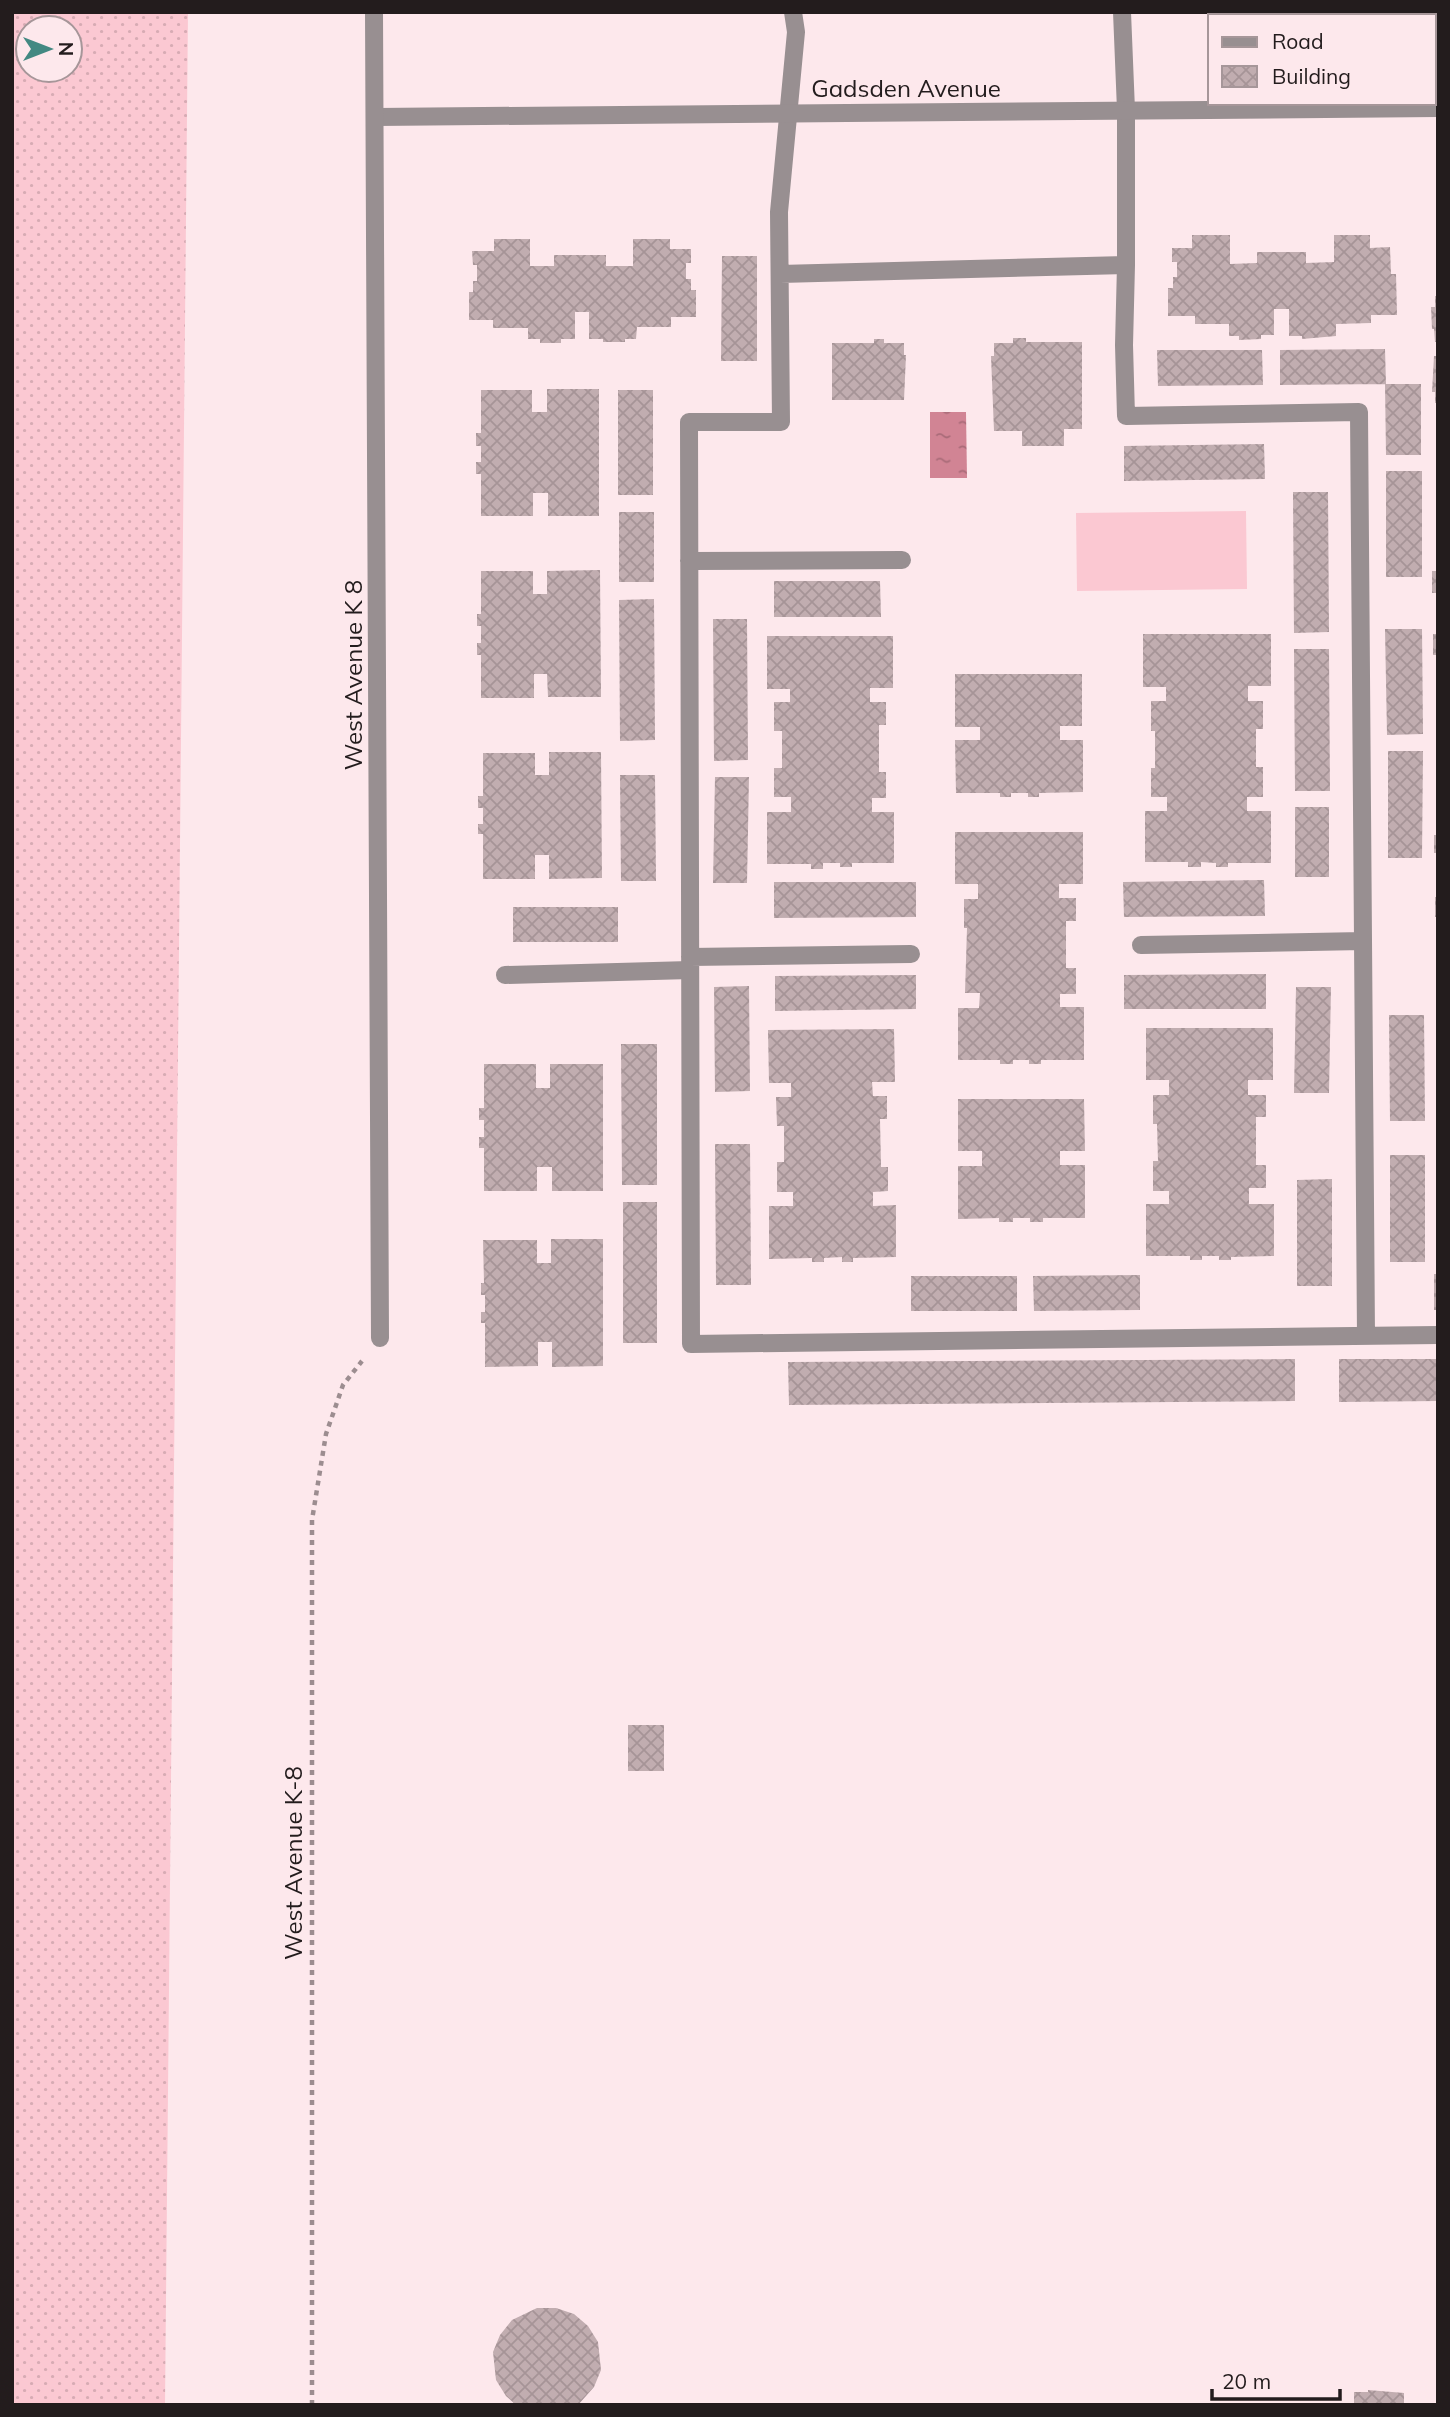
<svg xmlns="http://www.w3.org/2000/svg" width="1450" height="2417" font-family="Mulish,sans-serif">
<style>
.grass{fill:url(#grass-dots);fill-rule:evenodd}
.pitch{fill:#fbc8d2}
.water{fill:url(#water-ripples)}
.building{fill:url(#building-cross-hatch)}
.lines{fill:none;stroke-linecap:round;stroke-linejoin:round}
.path{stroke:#9c8d90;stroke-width:4.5;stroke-dasharray:5 5;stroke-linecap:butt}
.service{stroke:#988f91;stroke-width:18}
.minor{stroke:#988f91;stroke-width:18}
.tertiary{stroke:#988f91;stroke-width:18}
.labels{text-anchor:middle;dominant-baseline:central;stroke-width:5;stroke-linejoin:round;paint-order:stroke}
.street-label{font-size:24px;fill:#231c1d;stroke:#fde8ec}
</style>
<defs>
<pattern id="grass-dots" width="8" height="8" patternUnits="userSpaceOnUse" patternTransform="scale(1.75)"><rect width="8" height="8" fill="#fbc8d2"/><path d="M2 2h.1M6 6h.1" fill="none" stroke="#d7abb4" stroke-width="1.8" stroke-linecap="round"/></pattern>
<pattern id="water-ripples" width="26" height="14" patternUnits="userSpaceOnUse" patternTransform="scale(1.75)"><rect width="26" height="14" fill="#d18494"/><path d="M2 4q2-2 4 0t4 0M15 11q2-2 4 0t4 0" fill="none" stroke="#a96b78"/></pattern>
<pattern id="building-cross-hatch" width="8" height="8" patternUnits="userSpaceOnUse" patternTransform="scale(1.75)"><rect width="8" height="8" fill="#c1adb0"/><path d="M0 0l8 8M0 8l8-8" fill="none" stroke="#a69497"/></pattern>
</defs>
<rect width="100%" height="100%" fill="#fde8ec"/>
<path class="grass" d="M12 12H188L165 2405H12ZM28 28H70V70H28Z"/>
<path class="pitch" d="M1246 511 1247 589 1077 591 1076 513Z"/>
<path class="water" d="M930 412H966L967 478H930Z"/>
<path class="building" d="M1192 235H1230V264L1257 263V252H1306V263L1334 262V235H1370V248L1390 247 1391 274H1396L1397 315H1371V323L1336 324V336L1302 339V336H1289V309H1274V335H1261V339L1239 340V336H1229V324H1195V316H1168V288H1173V277H1177V262H1172V248H1192Z
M494 239H530V266H554V255H606V266H633V239H670V249H691V263H686V279H691V290H696V317H671V327H637L636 339H625V342H603V339H589V312H575V339H561V343H540V339H528V328H493V320H469V292H473V281H477V265H473L472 251H494Z
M722 256H757V361H721Z
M1435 296H1438V342H1435L1434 329H1432L1431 307H1435Z
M1013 338H1026V342H1082V429H1064V446H1022V431H994L991 356H994V343H1013Z
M874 339H884V343H904V355H906L904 400H832V343H874Z
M1385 349 1386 384 1280 385V350Z
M1157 350H1262L1263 385 1158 386Z
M1434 356H1438V403H1435V392H1432Z
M1385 384H1421V455H1386Z
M547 389H599V516H548V493H533V516H481V474H476V462H481V446H476V433H481V390H532V412H547Z
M618 390H653V495H618Z
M1264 444 1265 479 1124 481V446Z
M1386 471H1422V577H1386Z
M1293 492H1328L1329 632 1294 633Z
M619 512H654V582H619Z
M600 570 601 697H548L547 674H534V698H481V655H477V643H481V626H477V614H481V571H533V594H547V571Z
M1432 571H1438V593H1432Z
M774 581H880L881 617H774Z
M654 599 655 740 620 741 619 600Z
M713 619H747L748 760 714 761Z
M1385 629H1422L1423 734 1387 735Z
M1143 634H1271V686H1248V701H1263V729H1256V767H1263V797H1247V811H1271V863H1228V867H1216V863L1201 862V867H1188V862H1145V811H1167V797H1151V768H1155V731H1151V701H1166V687H1143Z
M1433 634H1438V655H1433Z
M767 636H893V688H870V702H886V725H879V772H886V798H872V812H894V863H852V867H840V863H823V869H811V864H767V812H791V797H774V768H782V731H774V702H790V689H767Z
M1294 649H1329L1330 791H1295Z
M955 674H1082V726H1060V740H1083V792L1039 793V797H1028V793H1011V797H1000V793H956L955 740H980V727H955Z
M1388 751H1423L1422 858H1388Z
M549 752H601L602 878 549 879V855H535V879H483V834H478V824H483V808H478V796H483V753H535V775H549Z
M620 775H655L656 881H621Z
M715 777H749L747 883H713Z
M1295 807H1329V877H1295Z
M955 832H1083V884H1059V898H1076V921H1066V968H1076V994H1060V1007H1084V1060H1041V1064H1029V1060H1013V1064H1000V1060H958V1008H979L980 993H965L967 928H964V899H978V884H955Z
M1434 835H1438V853H1434Z
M1264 880 1265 916 1124 917 1123 882Z
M774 882H916V917L774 918Z
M1435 897H1438V917H1435Z
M513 907H618V942H513Z
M1266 974V1009H1124V975Z
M916 975V1009L775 1011V976Z
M749 986 750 1091 715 1092 714 987Z
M1296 987H1331L1329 1093H1294Z
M1389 1015H1424L1425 1121H1390Z
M1146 1028H1273V1080H1248V1095H1266V1117H1256V1165H1266V1188H1249V1204H1274V1256L1231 1257V1260H1219V1256H1202V1260H1190V1256H1146V1204H1169V1191H1153V1161H1158L1157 1124H1153V1095H1169V1080H1146Z
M894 1029 895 1082H872L873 1096H887V1119H880L881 1167H888V1191L873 1192V1206L896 1205V1257L853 1258V1262H842V1257L824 1258V1262H812V1258L769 1259V1206H793V1192H777V1162H784V1126H777L776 1097H791V1083H769L768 1030Z
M621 1044H657V1185H622Z
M484 1064H536V1088H550V1064H603V1191H552V1167H537V1191H484V1148H479V1137H484V1120H479V1108H484Z
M958 1099H1084L1085 1151H1060V1165H1085V1218H1043V1222H1030V1218H1013V1222H999V1218L958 1219V1166H982V1151H958Z
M715 1144H750L751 1285H716Z
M1390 1155H1425V1262H1390Z
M1332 1179V1286H1297V1180Z
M623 1202H657V1343H623Z
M551 1239H603V1366L552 1367V1342H538V1366L485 1367V1323H481V1312H485V1295H481V1283H484L483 1240H537V1263H551Z
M1434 1274H1438V1310H1434Z
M1140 1275V1310L1034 1311 1033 1276Z
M911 1276H1017V1311H911Z
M1295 1359V1401L789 1405 788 1362Z
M1339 1359H1438V1401L1339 1402Z
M628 1725H664V1771H628Z
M537 2308H556L574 2314 588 2326 598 2342 601 2370 594 2387 578 2405H516L506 2396 496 2380 493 2352 500 2335 512 2320Z
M1368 2390 1404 2393V2405H1354V2392H1368Z"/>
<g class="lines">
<path class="path" d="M312 2405V1520L326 1434 343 1385 362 1361"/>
<path class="service" d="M793 12 796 32 779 212 781 422H689L691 1344 1438 1335
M1126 265 1124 345 1126 416 1359 412 1366 1336
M780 274 1126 265V110L1122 12
M689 561 902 560
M1141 945 1363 941
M690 957 911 954
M505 975 690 970"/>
<path class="minor" d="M376 117 1438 108"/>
<path class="tertiary" d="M374 12 380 1338"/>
</g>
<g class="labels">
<g class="street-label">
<text x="906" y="88">Gadsden Avenue</text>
<text transform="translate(353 675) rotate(-90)">West Avenue K 8</text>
<text transform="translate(293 1863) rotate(-90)">West Avenue K-8</text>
</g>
</g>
<rect width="1450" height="2417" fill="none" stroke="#231c1d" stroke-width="28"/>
<rect x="1208" y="14" width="228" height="91" fill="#fde8ec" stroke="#a69699" stroke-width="2"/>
<rect x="1222" y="37" width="35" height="10" fill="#988f91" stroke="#a69699" stroke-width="2"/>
<text x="1272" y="49" font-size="21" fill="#231c1d">Road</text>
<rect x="1222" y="66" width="35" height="21" fill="url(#building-cross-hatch)" stroke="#a69699" stroke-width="2"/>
<text x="1272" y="84" font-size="21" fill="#231c1d">Building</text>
<g transform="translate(49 49) rotate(90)"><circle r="33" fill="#fde8ec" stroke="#a69699" stroke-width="2"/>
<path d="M0-5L12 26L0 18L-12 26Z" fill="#438982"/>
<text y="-10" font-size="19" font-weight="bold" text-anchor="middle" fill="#231c1d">N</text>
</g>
<path d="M1212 2389v10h128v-10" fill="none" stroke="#231c1d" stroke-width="3.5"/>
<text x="1222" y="2389" font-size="21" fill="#231c1d" stroke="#fde8ec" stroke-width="5" paint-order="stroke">20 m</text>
</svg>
